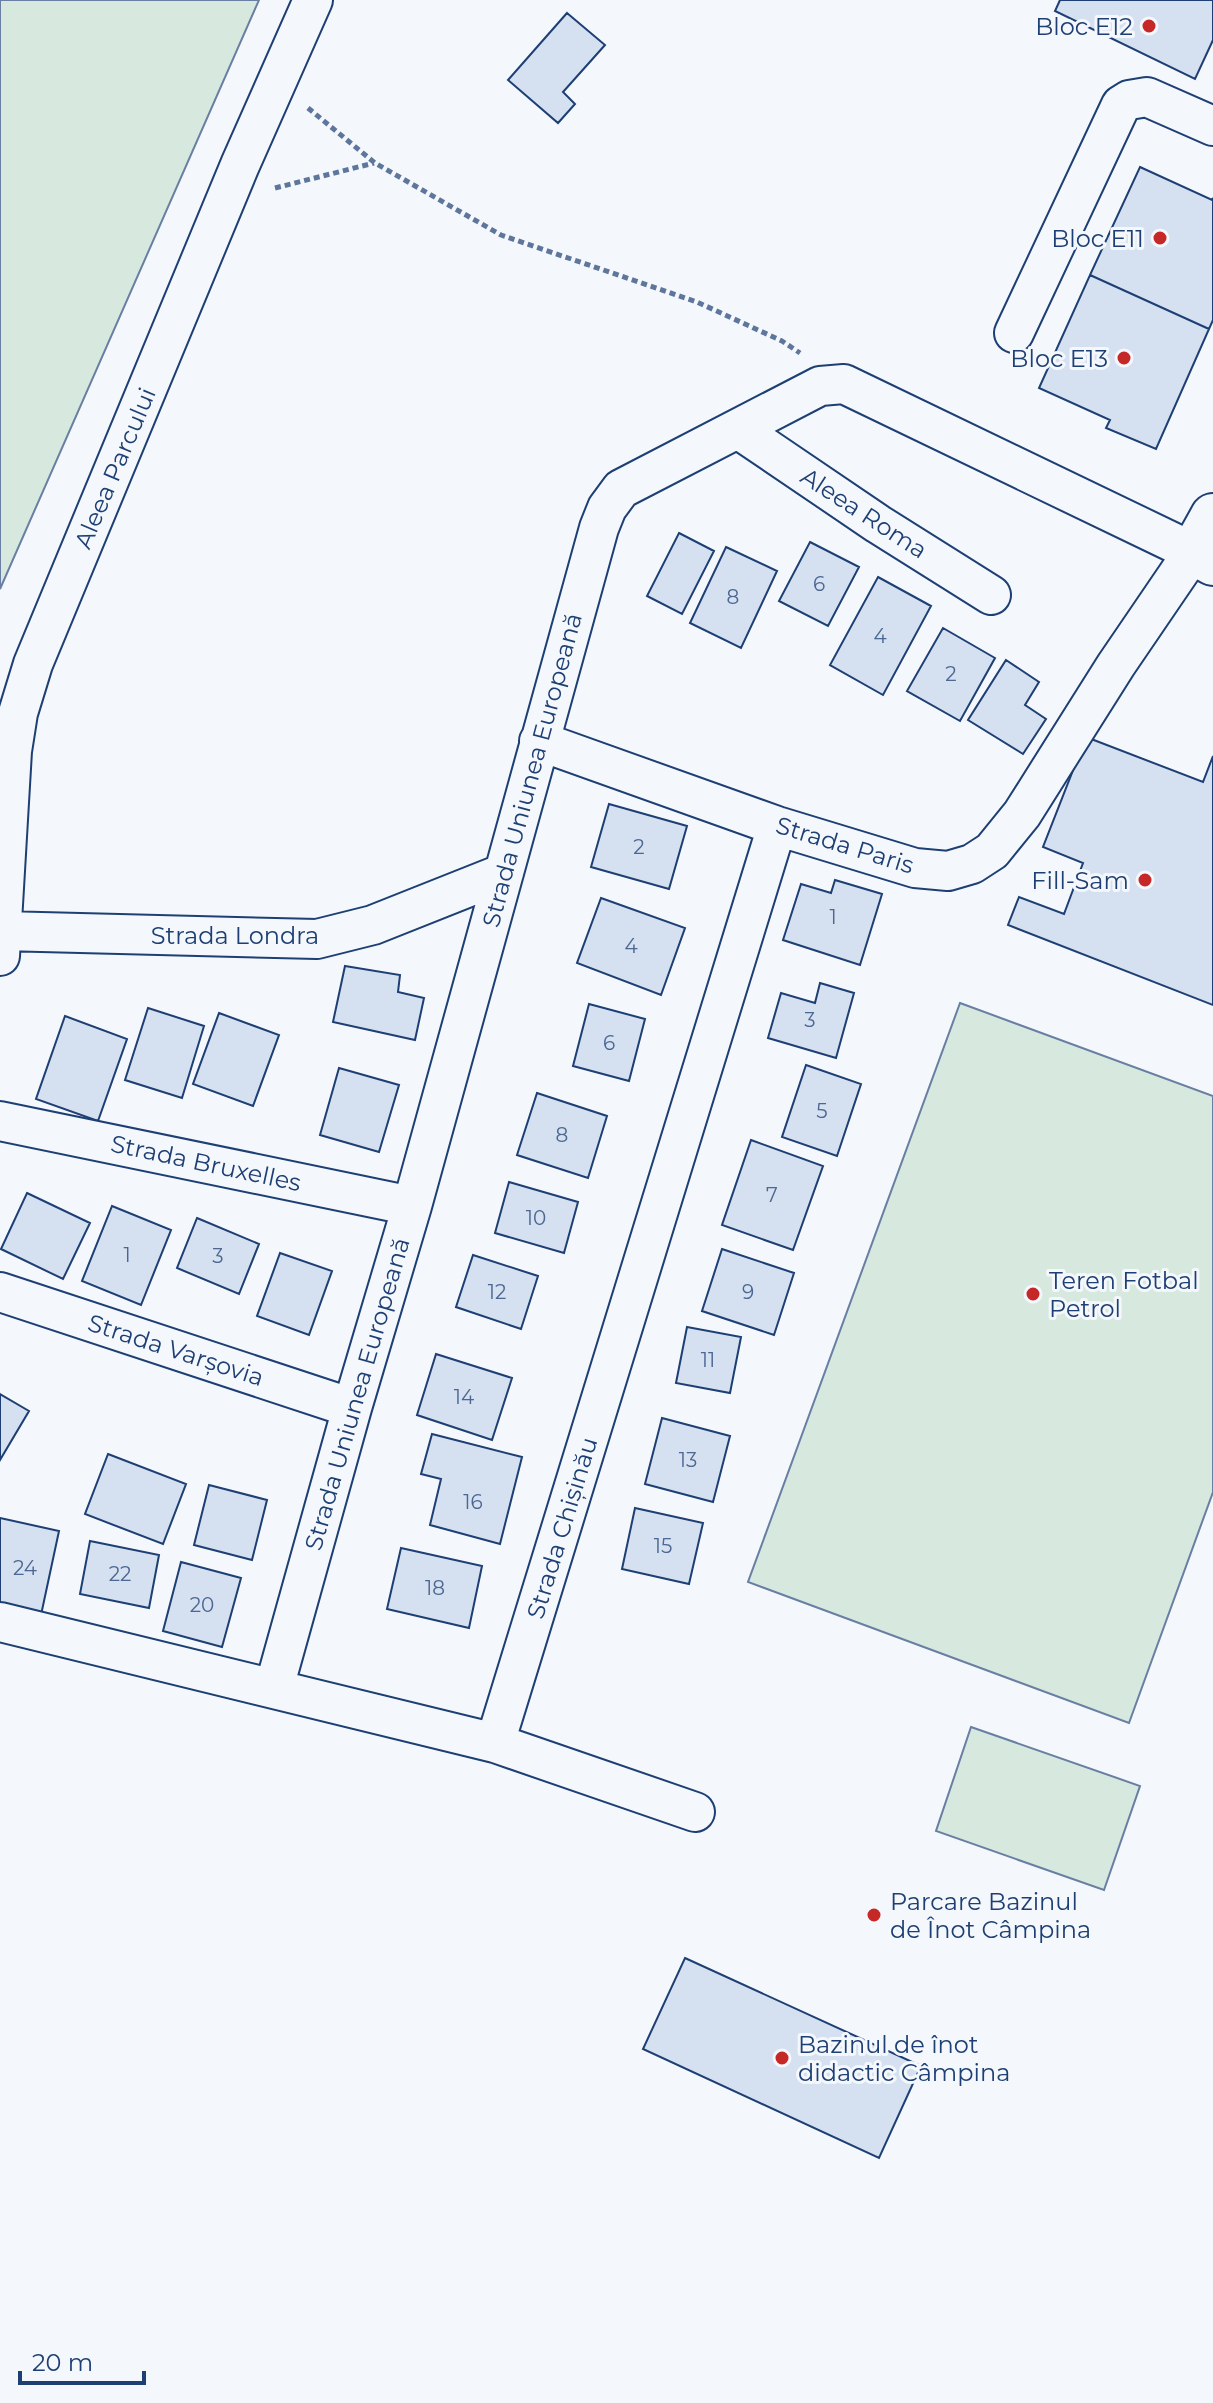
<svg xmlns="http://www.w3.org/2000/svg" width="1213" height="2403" font-family="Montserrat,sans-serif">
<style>
.green{fill:#d7e8df;stroke:#687fa3;stroke-width:2}
.building{fill:#d5e0f0;stroke:#1d3f73;stroke-width:2}
.lines{fill:none;stroke-linecap:round;stroke-linejoin:round}
.street-casing{stroke:#1d3f73;stroke-width:42}
.secondary-casing{stroke:#1d3f73;stroke-width:48}
.path{stroke:#5e769c;stroke-width:5;stroke-dasharray:6 4;stroke-linecap:butt}
.street{stroke:#f4f7fb;stroke-width:38}
.secondary{stroke:#f4f7fb;stroke-width:44}
.poi-dot{fill:#c62828;stroke:#f4f7fb;stroke-width:3}
.labels{text-anchor:middle;dominant-baseline:central;stroke-width:6;stroke-linejoin:round;paint-order:stroke}
.number-label{font-size:20px;fill:#4b6792}
.poi-label{font-size:24px;fill:#1d3f73;stroke:#f4f7fb;text-anchor:end}
.street-label{font-size:24px;fill:#1d3f73;stroke:#f4f7fb}
</style>
<rect width="100%" height="100%" fill="#f4f7fb"/>
<path class="green" d="M0 0H259L0 589Z
M960 1003 1213 1096V1492L1129 1723 748 1582Z
M971 1727 1140 1786 1104 1890 936 1831Z"/>
<path class="building" d="M1060 0H1213V40L1195 79 1055 11Z
M567 13 605 45 563 92 575 104 558 123 508 80Z
M1140 167 1212 200 1213 198V320L1209 329 1090 275Z
M1090 275 1209 329 1156 449 1106 428 1110 420 1039 388Z
M679 533 714 551 682 614 647 596Z
M810 542 859 567 828 626 779 601Z
M726 547 777 571 741 648 690 623Z
M878 577 931 606 883 695 830 665Z
M943 628 995 658 960 721 907 691Z
M1006 660 1039 682 1025 705 1046 719 1023 754 968 720Z
M1086 737 1203 782 1213 756V1005L1008 925 1019 897 1064 914 1083 863 1043 847Z
M609 804 687 826 669 889 591 867Z
M835 880 882 894 860 965 783 940 801 884 831 893Z
M601 898 685 928 661 995 577 963Z
M345 966 400 975 398 992 424 998 415 1040 333 1022Z
M820 983 854 993 836 1058 768 1038 781 993 815 1003Z
M589 1004 645 1019 629 1081 573 1066Z
M148 1008 204 1026 182 1098 125 1080Z
M219 1013 279 1035 253 1106 193 1084Z
M65 1016 127 1039 98 1121 36 1099Z
M806 1065 861 1084 837 1156 782 1137Z
M339 1068 399 1085 379 1152 320 1135Z
M537 1093 607 1116 588 1178 517 1155Z
M751 1140 823 1166 793 1250 722 1225Z
M509 1182 578 1202 564 1253 495 1233Z
M27 1193 90 1223 63 1279 1 1249Z
M112 1206 171 1230 141 1305 82 1281Z
M197 1218 259 1244 239 1294 177 1268Z
M722 1249 794 1273 774 1335 702 1311Z
M280 1253 332 1271 309 1335 257 1316Z
M473 1255 538 1276 521 1329 456 1307Z
M687 1327 741 1337 730 1393 676 1383Z
M436 1354 512 1378 492 1440 417 1415Z
M0 1394 29 1411 0 1460Z
M662 1418 730 1436 713 1502 645 1484Z
M432 1434 522 1457 500 1544 430 1525 441 1479 421 1474Z
M108 1454 186 1484 163 1544 85 1514Z
M209 1485 267 1500 252 1560 194 1545Z
M635 1508 703 1523 689 1584 622 1569Z
M0 1518 59 1531 41 1615 0 1606Z
M90 1541 159 1555 149 1608 80 1594Z
M401 1548 482 1566 469 1628 387 1609Z
M181 1562 241 1578 222 1647 163 1631Z
M685 1958 921 2066 879 2158 643 2049Z"/>
<g class="lines">
<g class="street-casing">
<path id="street" d="M1014 333 1121 105 1129 100 1147 97 1213 126
M738 429 878 524 991 595
M2 931 317 939 373 925 504 873
M0 956 12 751 18 713 33 664 240 165 313 0
M0 1121 412 1206
M0 1292 352 1408
M0 1622 495 1743 695 1812
M274 1688 352 1408 412 1206 599 528 607 508 621 489 820 386 844 384 1193 552 1116 665 1022 814 992 851 972 864 948 871 915 868 777 826 539 741
M495 1743 777 826"/>
</g>
<g class="secondary-casing">
<path id="secondary" d="M1213 516 1193 552 1213 563"/>
</g>
<path class="path" d="M308 108 375 163 501 235 697 302 782 341 800 353
M275 188 374 163"/>
<use href="#street" class="street"/>
<use href="#secondary" class="secondary"/>
</g>
<g class="poi-dot">
<circle cx="1149" cy="26" r="8"/>
<circle cx="1160" cy="238" r="8"/>
<circle cx="1124" cy="358" r="8"/>
<circle cx="1145" cy="880" r="8"/>
<circle cx="1033" cy="1294" r="8"/>
<circle cx="874" cy="1915" r="8"/>
<circle cx="782" cy="2058" r="8"/>
</g>
<g class="labels">
<g class="number-label">
<text x="819" y="584">6</text>
<text x="733" y="597">8</text>
<text x="880" y="636">4</text>
<text x="951" y="674">2</text>
<text x="639" y="847">2</text>
<text x="833" y="917">1</text>
<text x="631" y="946">4</text>
<text x="810" y="1020">3</text>
<text x="609" y="1043">6</text>
<text x="822" y="1111">5</text>
<text x="562" y="1135">8</text>
<text x="772" y="1195">7</text>
<text x="536" y="1218">10</text>
<text x="127" y="1255">1</text>
<text x="218" y="1256">3</text>
<text x="497" y="1292">12</text>
<text x="748" y="1292">9</text>
<text x="708" y="1360">11</text>
<text x="464" y="1397">14</text>
<text x="688" y="1460">13</text>
<text x="473" y="1502">16</text>
<text x="663" y="1546">15</text>
<text x="25" y="1568">24</text>
<text x="120" y="1574">22</text>
<text x="435" y="1588">18</text>
<text x="202" y="1605">20</text>
</g>
<g class="poi-label">
<text x="1133" y="26">Bloc E12</text>
<text x="1144" y="238">Bloc E11</text>
<text x="1108" y="358">Bloc E13</text>
<text x="1129" y="880">Fill-Sam</text>
<text x="1049" y="1280" text-anchor="start">Teren Fotbal<tspan x="1049" dy="28">Petrol</tspan></text>
<text x="890" y="1901" text-anchor="start">Parcare Bazinul<tspan x="890" dy="28">de Înot Câmpina</tspan></text>
<text x="798" y="2044" text-anchor="start">Bazinul de înot<tspan x="798" dy="28">didactic Câmpina</tspan></text>
</g>
<g class="street-label">
<text transform="translate(115 468) rotate(-67)">Aleea Parcului</text>
<text transform="translate(864 513) rotate(33)">Aleea Roma</text>
<text transform="translate(532 770) rotate(-75)">Strada Uniunea Europeană</text>
<text transform="translate(845 845) rotate(17)">Strada Paris</text>
<text x="235" y="935">Strada Londra</text>
<text transform="translate(206 1163) rotate(12)">Strada Bruxelles</text>
<text transform="translate(176 1350) rotate(18)">Strada Varșovia</text>
<text transform="translate(357 1394) rotate(-74)">Strada Uniunea Europeană</text>
<text transform="translate(562 1528) rotate(-73)">Strada Chișinău</text>
</g>
</g>
<path d="M20 2371v12h124v-12" fill="none" stroke="#1d3f73" stroke-width="4"/>
<text x="32" y="2371" font-size="24" fill="#1d3f73" stroke="#f4f7fb" stroke-width="6" paint-order="stroke">20 m</text>
</svg>
